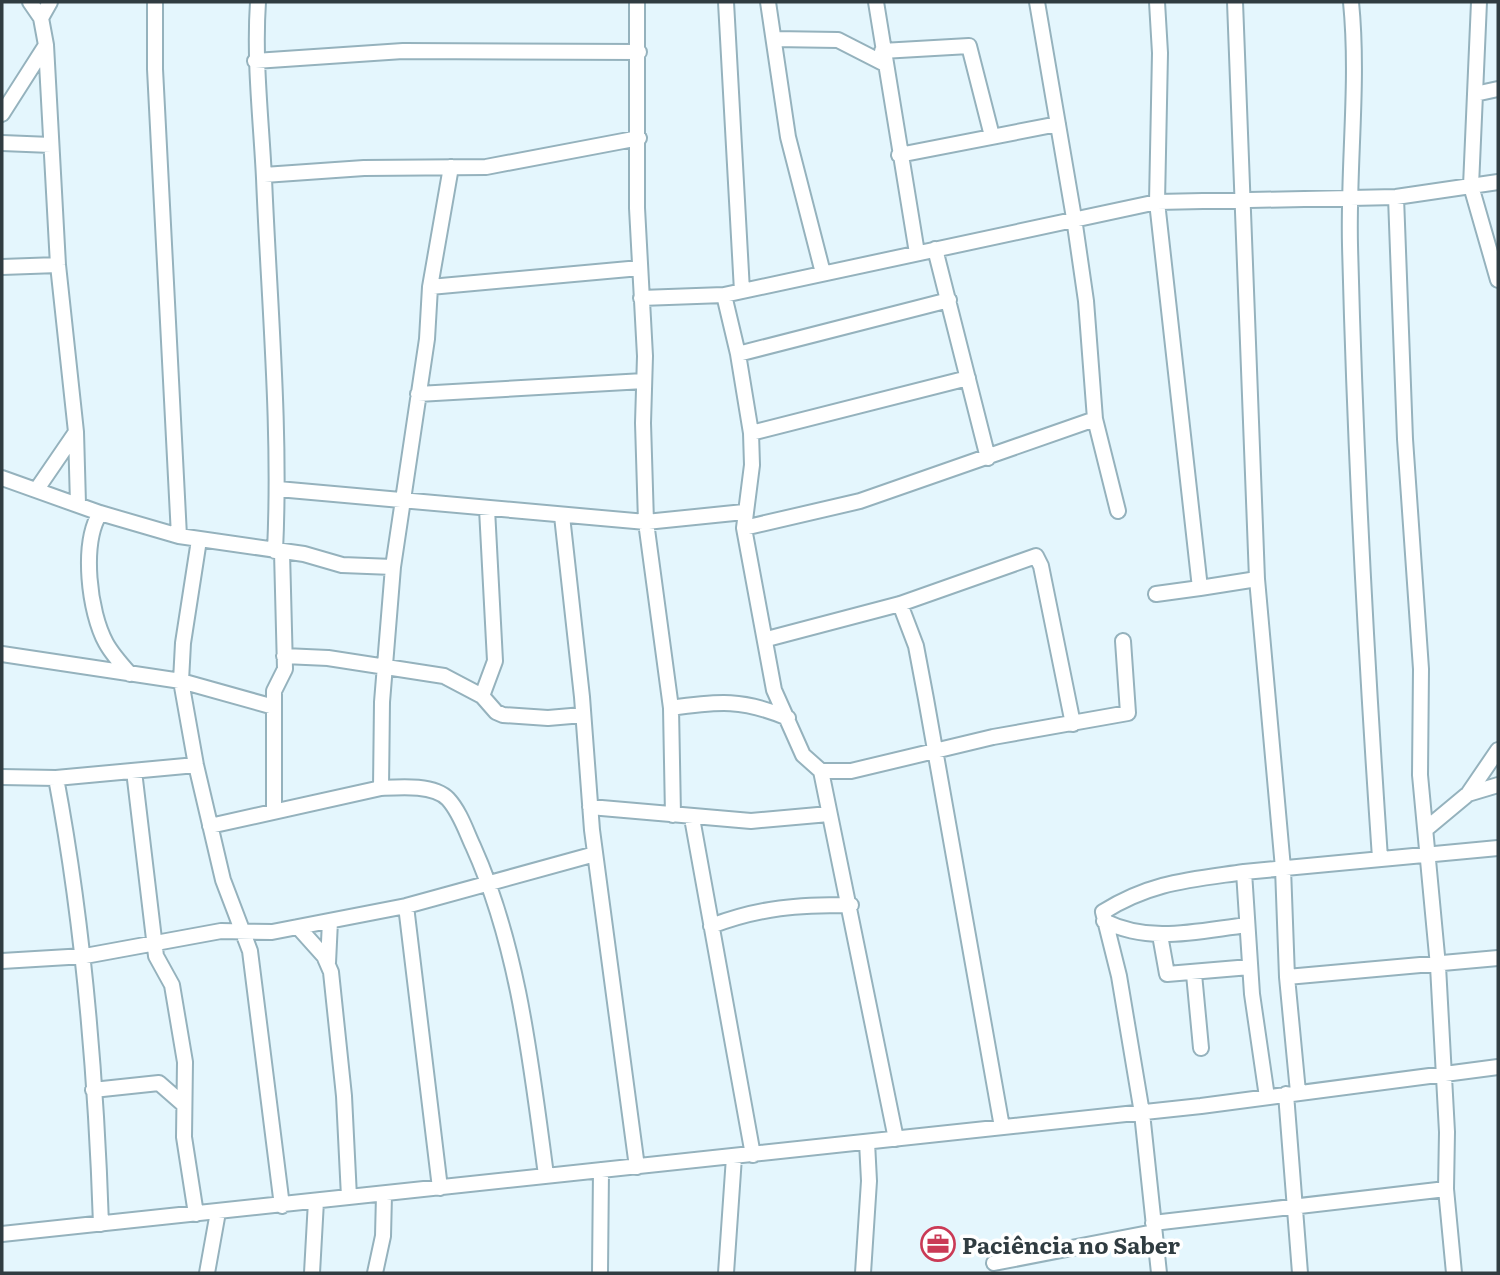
<svg xmlns="http://www.w3.org/2000/svg" width="1500" height="1275" font-family="Literata,serif">
<style>
.lines{fill:none;stroke-linecap:round;stroke-linejoin:round}
.street-casing{stroke:#95b2bd;stroke-width:18}
.street{stroke:#fff;stroke-width:14}
.labels{text-anchor:middle;dominant-baseline:central;stroke-width:7;stroke-linejoin:round;paint-order:stroke}
.poi-label{font-size:23px;font-weight:bold;fill:#303c41;stroke:#fff;text-anchor:start}
</style>
<rect width="100%" height="100%" fill="#e4f6fd"/>
<g class="lines">
<g class="street-casing">
<path id="street" d="M30 2 41 18 46 45 58 265 76 432 78 504
M155 2V69L179 536
M258 2C254 61 261 118 264 178 269 301 281 428 275 551
M637 2V208L645 356 643 423 646 522 671 708 673 815
M726 2 742 291
M768 2 788 137 823 273
M876 2 917 253
M1037 2 1074 218 1086 301 1095 419 1118 511
M1235 2 1257 579 1283 868 1287 977 1298 1092
M1351 2C1359 82 1348 164 1350 245 1355 449 1366 654 1380 858
M1479 2 1471 186 1498 280
M41 18 50 2
M774 39 838 40 883 63
M882 51 969 46 992 136
M255 61 403 51 639 52
M1475 94 1498 89
M2 114 46 45
M2 143 51 145
M899 155 1058 124
M264 175 364 168 486 167 639 138
M1396 197 1405 439 1421 669 1420 775 1438 966 1447 1132 1446 1189 1454 1273
M935 249 988 458
M2 267 58 265
M430 287 640 268
M724 295 738 354 751 433 752 465 744 528 774 690 803 755 821 771 896 1139
M641 298 724 295 1157 202 1396 197 1498 182
M738 354 949 300
M418 394 644 381
M751 433 968 378
M2 478 100 513 179 536 304 554 342 565 393 567
M37 489 76 432
M278 489 646 522 744 512
M100 513C81 544 89 612 106 643 112 654 121 664 130 674
M562 516 582 697 592 830 637 1167
M744 528 860 501 1095 419
M199 540 183 643 181 681 196 765 223 880 250 951 282 1206
M1200 588 1257 579
M1156 594 1200 588 1157 202 1160 53 1157 2
M900 604 916 646 926 699 1002 1127
M767 639 900 604 1036 556 1041 566 1073 724
M2 654 181 681 274 707V691L285 669 282 552
M284 656 328 658 444 676 482 696 496 712 503 715 548 718 583 715
M482 696 495 661 487 509
M274 707V810
M671 708C719 701 743 699 788 718
M134 771 156 956 172 985 185 1062 184 1137 196 1214
M821 771H851L993 737 1128 713 1123 641
M2 777 56 778 196 765
M56 778C84 926 96 1073 101 1224
M381 788 382 702 393 567 427 339 430 287 451 167
M1468 794 1498 750
M590 807 751 821 829 814
M692 818 753 1155
M210 826 381 788C399 787 434 784 448 799 460 812 466 831 473 846 519 948 531 1064 546 1175
M1426 829 1468 794 1498 785
M1244 872 1498 848
M406 906 440 1188
M1104 921C1151 944 1197 931 1247 925
M711 926C761 907 798 905 851 905
M298 927 324 956 331 972 344 1096 349 1197
M1160 935 1167 974 1250 967
M2 961 85 956 221 931 272 932 406 906 595 854
M328 963 330 921
M1194 974 1201 1048
M1287 977 1498 958
M93 1090 159 1083 183 1104
M1286 1094 1300 1273
M1153 1223 1446 1189
M2 1234 1201 1106 1498 1067
M994 1263 1154 1232
M207 1273 218 1212
M312 1273 316 1201
M375 1273 383 1236 384 1195
M600 1273 601 1170
M726 1273 734 1157
M863 1273 869 1181 867 1142
M1159 1273 1142 1113 1119 976 1103 912C1151 882 1189 880 1244 872L1252 994 1267 1097"/>
</g>
<use href="#street" class="street"/>
</g>
<defs>
<g id="office-ring" transform="scale(1.75)"><circle r="9.5" fill="#fff" stroke="#ca3a56" stroke-width="1.5"/><path d="M-6-3h4V-5.5h4V-3h4V5H-6ZM-1-4.5V-3h2v-1.5ZM-6 0V1H6V0Z" fill="#ca3a56"/></g>
</defs>
<g fill-rule="evenodd">
<use href="#office-ring" x="938" y="1244"/>
</g>
<g class="labels">
<g class="poi-label">
<text x="962" y="1244">Paciência no Saber</text>
</g>
</g>
<rect width="1500" height="1275" fill="none" stroke="#303c41" stroke-width="7"/>
</svg>
